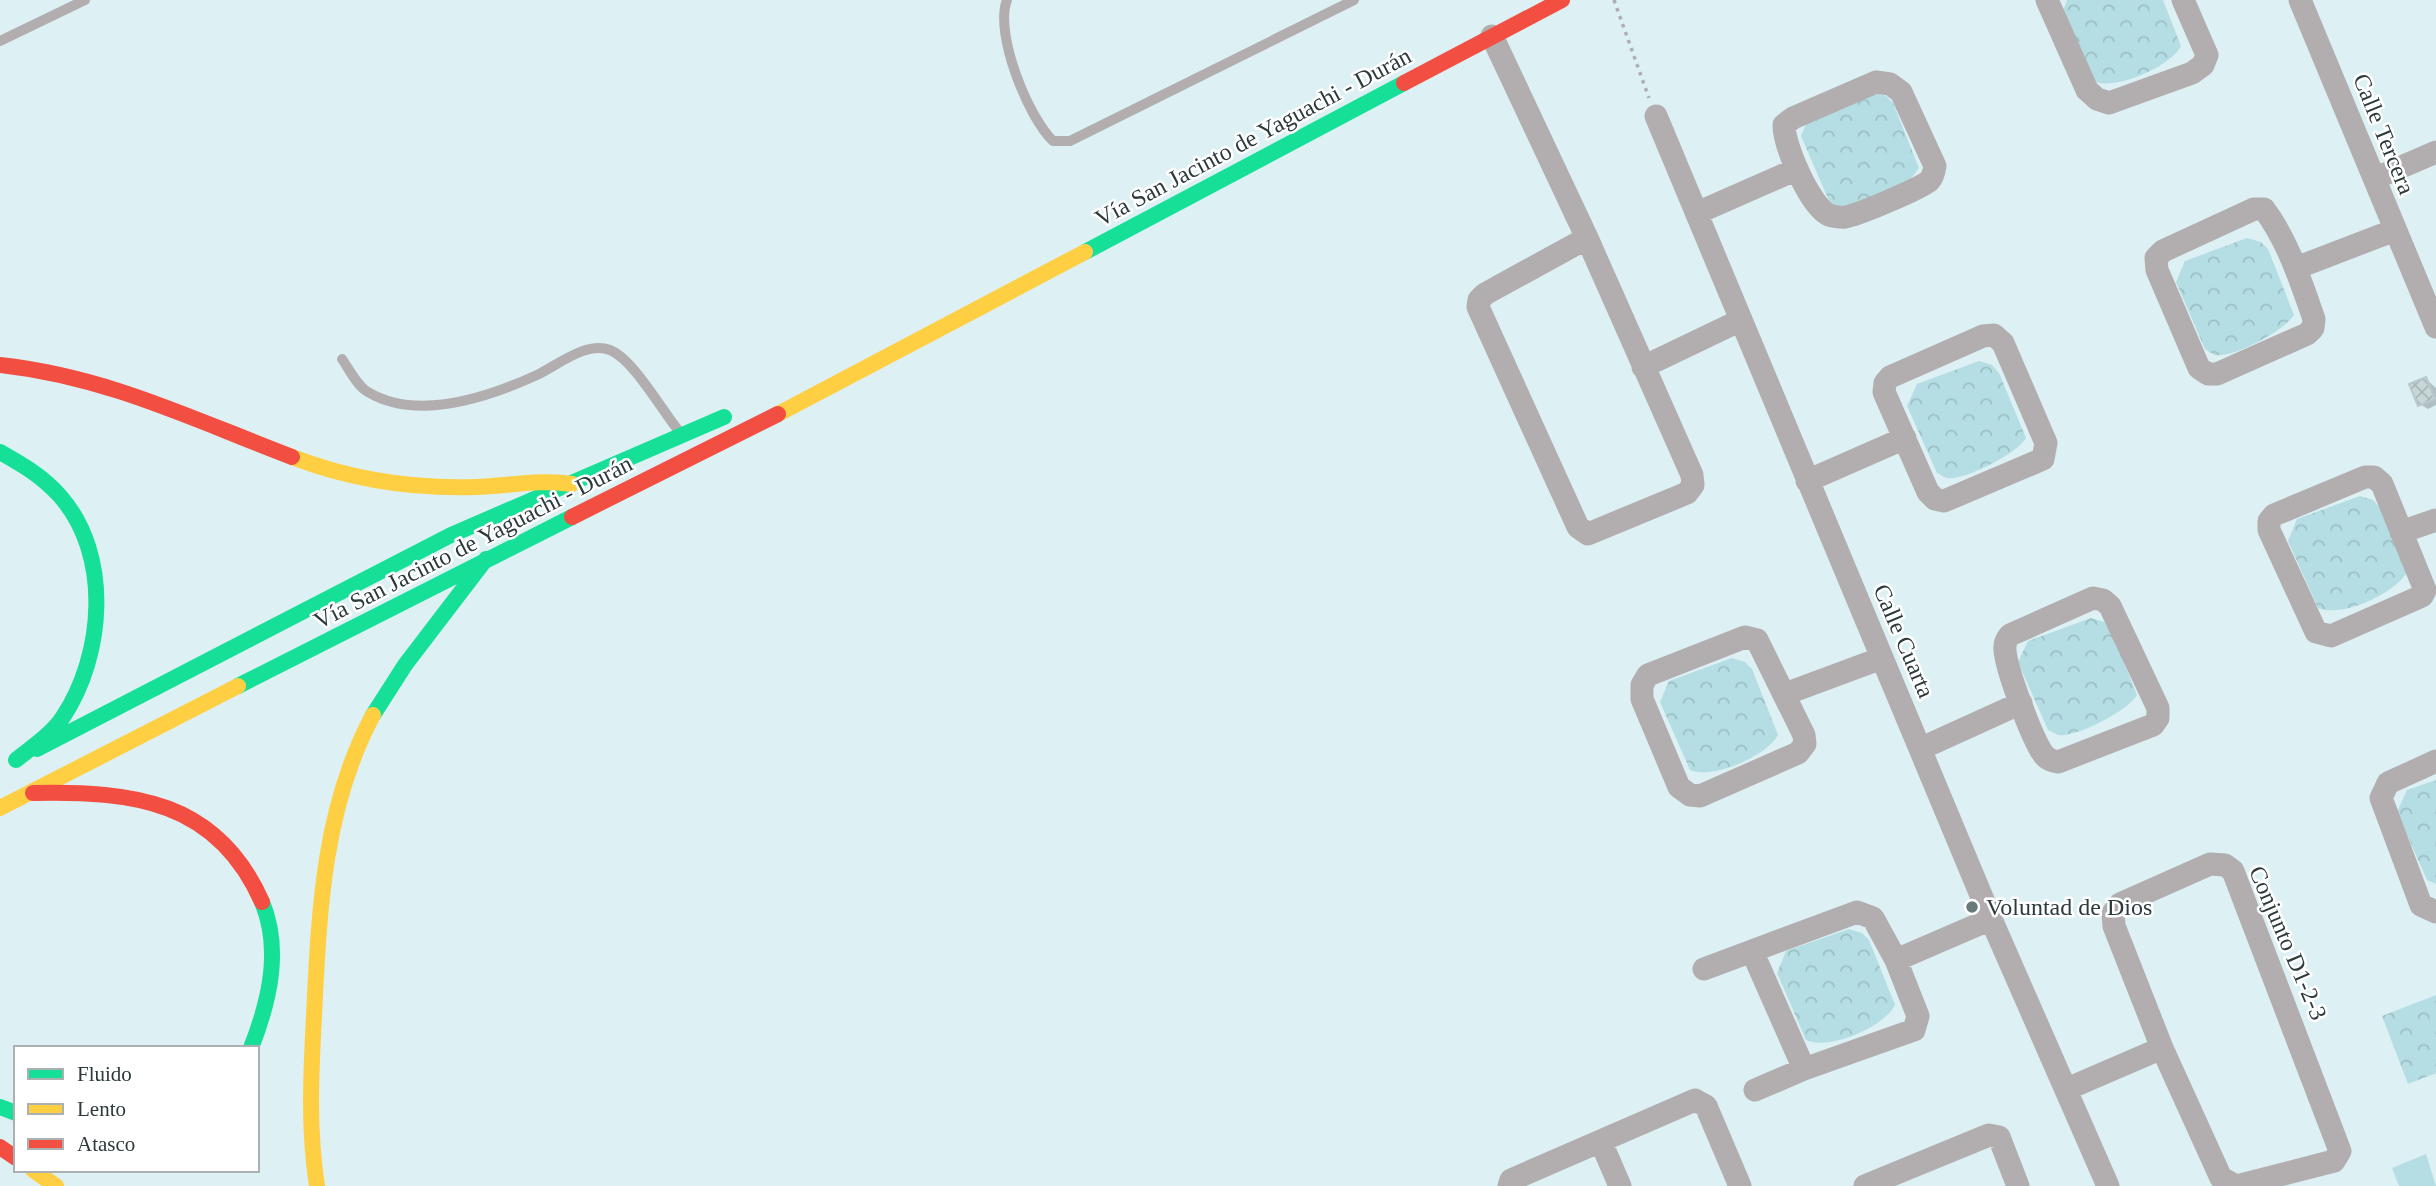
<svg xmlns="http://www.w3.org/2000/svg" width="2436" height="1186" font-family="'Times New Roman',serif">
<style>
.forest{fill:url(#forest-crowns)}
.pitch{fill:#b4dee3}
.shadow{fill:#0003}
.building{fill:url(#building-cross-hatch);stroke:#b9c8ca;stroke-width:2}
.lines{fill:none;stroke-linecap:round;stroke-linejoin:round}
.path{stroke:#aeafb2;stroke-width:3.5;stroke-dasharray:3.5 5;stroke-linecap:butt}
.lane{stroke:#b2aeaf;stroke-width:10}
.street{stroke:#b2aeaf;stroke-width:23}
.fast{stroke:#16e098;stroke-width:16}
.slow{stroke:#ffcf43;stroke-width:16}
.jam{stroke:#f24e42;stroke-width:16}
.poi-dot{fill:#6a7a7b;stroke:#fff;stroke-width:2.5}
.labels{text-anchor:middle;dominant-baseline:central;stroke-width:5;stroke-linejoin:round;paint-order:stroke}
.street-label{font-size:24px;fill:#2c3a3b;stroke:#fff}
.poi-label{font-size:24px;fill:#2c3a3b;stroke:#fff;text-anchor:start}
</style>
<defs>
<pattern id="forest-crowns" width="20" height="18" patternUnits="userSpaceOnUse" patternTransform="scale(1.75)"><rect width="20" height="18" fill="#b4dee3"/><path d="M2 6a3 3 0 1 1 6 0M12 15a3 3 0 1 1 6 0" fill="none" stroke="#9bbfc4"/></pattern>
<pattern id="building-cross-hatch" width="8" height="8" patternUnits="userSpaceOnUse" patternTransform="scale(1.75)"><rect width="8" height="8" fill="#c7d6d8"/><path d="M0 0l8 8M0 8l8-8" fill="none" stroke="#abb8ba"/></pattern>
</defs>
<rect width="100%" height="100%" fill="#ddf0f3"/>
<path class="forest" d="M2067 0H2163L2181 46C2169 68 2114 91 2092 81L2062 14Z
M1873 92 1886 96 1893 103 1919 168 1907 184 1841 208 1830 203 1801 136 1810 114Z
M2247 238 2261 242 2268 249 2294 315C2285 330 2234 358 2215 355 2212 354 2209 351 2205 349L2176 282 2185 261Z
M1979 361 1992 365 1999 373 2026 438C2018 453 1964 481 1947 478 1943 477 1940 474 1937 473L1907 406 1917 384Z
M2360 496 2373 500 2380 508 2407 572C2395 594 2341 618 2318 608L2288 541 2297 519Z
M2091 618 2104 622 2111 629 2137 695C2129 710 2076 738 2058 735 2055 734 2051 731 2048 730L2018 662 2028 641Z
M1732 658 1745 662 1752 669 1778 735C1767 756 1712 780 1690 770L1660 702 1669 681Z
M2436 780V884L2427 880 2397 812 2407 790Z
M1849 929 1862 933 1869 940 1895 1005C1884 1027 1829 1051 1806 1040L1777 973 1786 951Z
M2436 995V1073L2408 1084 2382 1016Z"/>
<path class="pitch" d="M2426 1154 2436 1186H2399L2392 1168Z"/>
<path class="shadow" d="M2426 379 2436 388V405L2428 409 2420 404Z"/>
<path class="building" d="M2426 377 2435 399 2418 406 2409 384Z"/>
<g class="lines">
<path class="path" d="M1614 0 1649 98"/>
<path class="lane" d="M1007 0C994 33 1028 117 1053 141H1070L1354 0
M0 41 85 0
M342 359C349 369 357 386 368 392 418 422 489 397 537 375 558 365 586 341 610 350 633 359 661 409 678 430"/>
<path class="street" d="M2047 0 2087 90 2097 99 2109 103 2192 73 2203 65 2207 55 2183 0
M2300 0 2436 327
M1492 36 1587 238 1692 475 1693 485 1687 493 1588 534 1578 527 1478 307 1479 300 1485 294 1587 238
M1876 82 1890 84 1901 92 1935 166C1934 172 1933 177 1929 181 1919 189 1858 215 1845 217 1841 218 1832 216 1829 215 1810 206 1784 146 1784 125L1793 118Z
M1656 116 1991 919 2108 1186
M2376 178 2436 152
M2254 209H2264C2288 241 2301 282 2314 319L2313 328 2307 334 2217 374H2208L2199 368 2157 270 2156 258 2163 251Z
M1697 213 1797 169
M2296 268 2395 230
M1994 335 2003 343 2046 443 2043 459 1944 501 1935 499 1928 492 1884 392 1885 383 1890 377 1983 336Z
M1643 367 1739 321
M2365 477H2374L2382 484 2425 590 2422 596 2331 636 2316 632 2269 530V521L2274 515Z
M1807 481 1905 438
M2401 532 2436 520
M2093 598 2103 600 2110 606 2158 708V718L2153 725 2058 762C2053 761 2048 760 2044 755 2033 741 2006 669 2005 650 2004 644 2006 640 2010 635Z
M1745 637 1757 640 1762 650 1804 735 1805 744 1798 753 1700 796 1690 795 1679 787 1642 699V685L1648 675Z
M1785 694 1882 658
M1922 748 2021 703
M2436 761 2388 783 2381 798 2421 905 2436 912
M1857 912 1873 918 1896 960 1918 1016 1914 1030 1804 1069 1752 951Z
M1896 960 1991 919
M1704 969 1752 951
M2067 1089 2162 1048
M1755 1090 1804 1069
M1601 1142 1620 1186
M1509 1186 1511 1180 1695 1100 1706 1106 1740 1186
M1865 1186 1989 1135 1999 1137 2018 1186
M2236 1186 2221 1178 2162 1048 2114 926 2113 913 2120 904 2210 864 2225 865 2233 871 2340 1151 2334 1161 2237 1186"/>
<path class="fast" d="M1085 252 1404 83
M0 452C23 465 42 476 60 496 112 555 104 655 63 717 52 734 32 747 16 760
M238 686 572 517
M373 715 405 665 486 559
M37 749 451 535 724 417
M251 1048C269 1002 282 950 262 902
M0 1107 16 1113"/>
<path class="slow" d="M778 414 1085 252
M292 457C352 480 412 489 476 487 507 486 541 479 572 484
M0 808 238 686
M33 1170 56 1186
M317 1186C308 1129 311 1073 314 1016 319 912 323 808 373 715"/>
<path class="jam" d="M1404 83 1562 0
M0 365C108 377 192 419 292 457
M572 517 778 414
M33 793C133 791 217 800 262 902
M0 1147 16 1158"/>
</g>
<circle class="poi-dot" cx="1972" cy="907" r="7"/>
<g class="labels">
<g class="street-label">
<text transform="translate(2384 134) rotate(68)">Calle Tercera</text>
<text transform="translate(1253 137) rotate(-28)">Vía San Jacinto de Yaguachi - Durán</text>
<text transform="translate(473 542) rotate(-27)">Vía San Jacinto de Yaguachi - Durán</text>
<text transform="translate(1904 641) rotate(67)">Calle Cuarta</text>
<text transform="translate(2288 943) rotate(67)">Conjunto D1-2-3</text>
</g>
<g class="poi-label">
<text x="1986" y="907">Voluntad de Dios</text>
</g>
</g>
<rect x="14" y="1046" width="245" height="126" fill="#ffffff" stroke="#abb0b1" stroke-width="2"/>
<rect x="28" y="1069" width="35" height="10" fill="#16e098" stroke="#abb0b1" stroke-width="2"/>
<text x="77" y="1081" font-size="21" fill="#2c3a3b">Fluido</text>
<rect x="28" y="1104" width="35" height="10" fill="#ffcf43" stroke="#abb0b1" stroke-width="2"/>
<text x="77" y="1116" font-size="21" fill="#2c3a3b">Lento</text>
<rect x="28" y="1139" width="35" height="10" fill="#f24e42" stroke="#abb0b1" stroke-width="2"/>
<text x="77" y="1151" font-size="21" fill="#2c3a3b">Atasco</text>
</svg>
